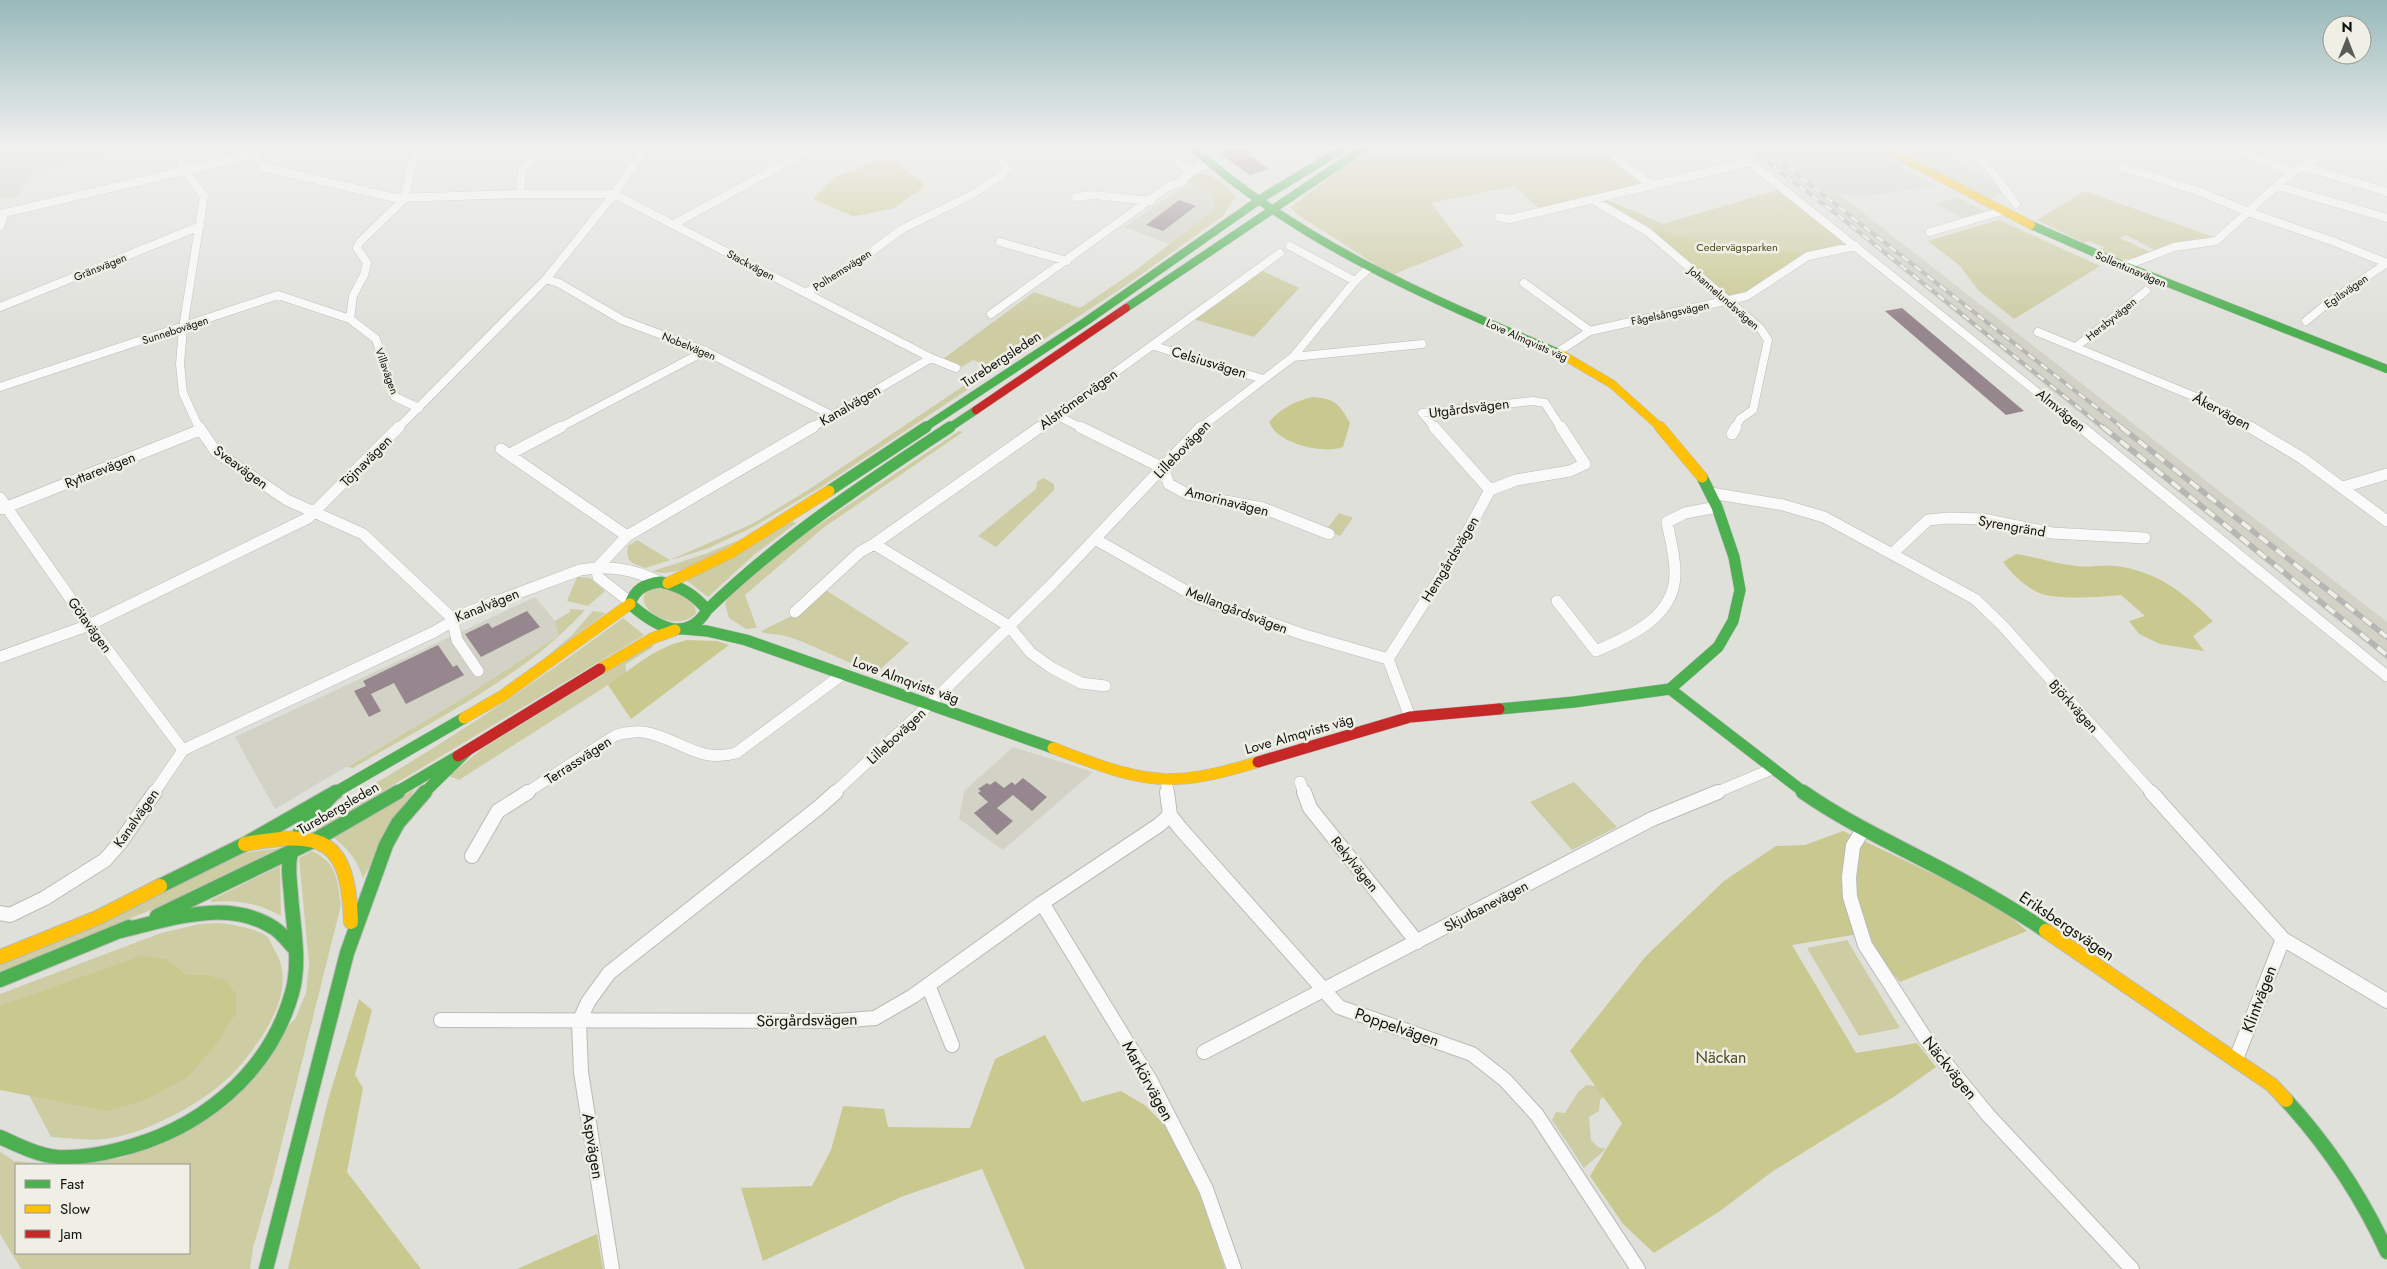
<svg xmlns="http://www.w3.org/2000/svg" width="2387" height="1269" font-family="Jost,sans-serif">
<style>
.built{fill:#d2d2c7}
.green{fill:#cdcca3}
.forest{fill:#c9c88f}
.building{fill:#96868d}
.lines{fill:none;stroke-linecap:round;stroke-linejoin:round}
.street-far2-casing{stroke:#babab7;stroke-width:9}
.street-far1-casing{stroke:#babab7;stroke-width:12}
.street-casing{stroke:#babab7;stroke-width:16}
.fast-far2-casing{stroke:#babab7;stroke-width:9}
.fast-far1-casing{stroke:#babab7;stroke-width:12}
.fast-casing{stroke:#babab7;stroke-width:16}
.slow-far2-casing{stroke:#babab7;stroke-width:9}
.slow-far1-casing{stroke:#babab7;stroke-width:12}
.slow-casing{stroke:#babab7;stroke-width:16}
.jam-far1-casing{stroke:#babab7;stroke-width:9}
.jam-casing{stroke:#babab7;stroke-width:12}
.street-far2{stroke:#fafafa;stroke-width:8}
.street-far1{stroke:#fafafa;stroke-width:11}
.street{stroke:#fafafa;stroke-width:14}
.fast-far2{stroke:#4caf50;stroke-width:8}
.fast-far1{stroke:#4caf50;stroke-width:11}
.fast{stroke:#4caf50;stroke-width:14}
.slow-far2{stroke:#ffc107;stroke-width:8}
.slow-far1{stroke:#ffc107;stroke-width:11}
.slow{stroke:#ffc107;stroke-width:14}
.jam-far1{stroke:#c62828;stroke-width:8}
.jam{stroke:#c62828;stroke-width:11}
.rail-far1-casing{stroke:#b6b6b4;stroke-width:4}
.rail-casing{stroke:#b6b6b4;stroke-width:5.5}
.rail-far1{stroke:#efefe6;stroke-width:2.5;stroke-dasharray:8;stroke-linecap:butt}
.rail{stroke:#efefe6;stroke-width:4;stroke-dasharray:11;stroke-linecap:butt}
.labels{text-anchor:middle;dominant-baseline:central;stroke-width:5;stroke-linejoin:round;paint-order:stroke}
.far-park-label{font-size:11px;fill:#4d4c22;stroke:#efefe6}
.far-street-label{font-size:11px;fill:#12120f;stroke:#efefe6}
.street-label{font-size:14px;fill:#12120f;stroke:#efefe6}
.near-street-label{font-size:16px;fill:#12120f;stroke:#efefe6}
.near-park-label{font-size:16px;fill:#4d4c22;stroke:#efefe6}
</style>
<rect width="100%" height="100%" fill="#e0e0db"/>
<path class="built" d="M0 148H142L35 172 18 196 0 199Z
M1744 148H1868L1937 186 1857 197 1835 191 2387 622V660L1819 203Z
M1891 148H1936L1996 183 2003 193 1990 199Z
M1189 183 1212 193 1215 209 1170 244 1124 227Z
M1957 197 1987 212 1965 220 1936 204Z
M535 597 555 621 560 634 463 698 275 809 235 737Z
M1013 747 1093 772 1003 850 959 819 964 791Z"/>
<path class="green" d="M1373 148H1601L1646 184 1541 210 1514 186 1431 203 1464 246 1392 275 1297 214 1291 207 1350 162Z
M1199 174C1212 174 1228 185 1235 197L1223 216 1125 286 1044 339 1022 347 991 367 973 360 962 367 943 359 1034 292 1080 308 1136 270 1215 209 1212 193 1189 183V178Z
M1781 189 1840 238 1844 246 1808 252 1729 296 1652 231 1598 201 1605 199 1663 224Z
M2085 191 2213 237C2195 247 2174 242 2155 250L2126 235 2120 238 2150 252C2126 262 2123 261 2099 251L2104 247 2088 241 2084 243 2037 220Z
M1998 220H1999L2100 266 2014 319 1978 290 1960 266 1928 241Z
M1260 270 1299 288 1254 337 1193 319Z
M965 385 973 386 821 487 753 527 709 548 645 568C632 563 625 562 628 546L637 540 670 560 752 524 808 490Z
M959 431 963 432 823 528 745 595 757 628 746 629 729 618 725 604 730 595 772 556Z
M1043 478 1054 484V490L996 547 978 536 1036 489 1037 482Z
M1339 513 1353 518 1340 536 1326 530Z
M792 521 796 523 755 554 708 597 686 580Z
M739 540C719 553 676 580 653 571L705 554Z
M577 577 590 578 605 591 588 606 567 601Z
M658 587C674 590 695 594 696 613 678 634 633 611 646 591Z
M824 589 909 643 876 673C846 663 819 647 789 637 780 634 770 635 761 632L765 629 796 614Z
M570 609 585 610C525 677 430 722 353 768L347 767 463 698 559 635 555 621 570 612Z
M593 611 606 613 540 662 572 635Z
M623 618 644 635 316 831 318 819 332 809C432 751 529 688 623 618Z
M651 645 653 647 626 664V673L608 685 459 780 449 776 483 748Z
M1574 782 1617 827 1572 850 1530 802Z
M415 789 363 878C357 859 348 849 333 837Z
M280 848 175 900 0 972V964L243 853Z
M312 851C338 863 337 880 341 905L273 1178 253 1248 250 1269H21L0 1234V1152L14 1161 63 1165H16V1253H189V1165H75L121 1158 173 1138 295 1019 306 993 309 964 299 858Z
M280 866 281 916C260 904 237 899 212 902L211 900Z
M221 923C237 926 251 927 265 935 270 938 272 946 275 951 299 990 262 1040 237 1069 221 1087 197 1103 176 1114 155 1125 127 1137 104 1139 87 1141 69 1138 51 1137L29 1095 51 1099 206 975 185 974 169 960 0 1006V994L161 933 200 924Z
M1847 940 1900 1028 1859 1036 1807 948Z
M1587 1085 1603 1087 1607 1094 1600 1100 1599 1111 1589 1117 1591 1140 1598 1147 1606 1149 1584 1168 1552 1120 1556 1112 1565 1113 1578 1092Z"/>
<path class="forest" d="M877 161H897L910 175 921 180 924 187 894 208 861 215 852 216 813 199 835 177Z
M1656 229 1674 236 1789 252 1800 251 1798 257 1755 289 1729 296 1652 231Z
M1312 397C1336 399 1338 403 1350 423L1343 447C1325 454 1289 445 1276 432 1273 430 1271 425 1269 422 1280 409 1295 401 1312 397Z
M2016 554C2036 557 2055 564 2076 566 2089 568 2102 564 2115 566 2157 571 2183 592 2213 621L2193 636 2204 651 2160 644 2139 634 2129 621 2145 616 2121 595C2101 597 2061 600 2042 594 2026 588 2013 575 2003 562Z
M687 640 717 641 729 645 631 719 608 685C635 667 653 648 687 640Z
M1843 831 1994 903 2027 931 1900 982 1859 934 1792 945 1856 1053 1917 1043 1936 1067 1895 1096 1773 1171 1720 1211 1654 1253 1623 1224 1590 1176 1622 1123 1570 1051 1646 956 1724 881 1776 846 1805 845Z
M141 956 169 960 185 974 206 975 227 981 236 995V1013L214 1047 187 1077 145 1100 107 1111 0 1090V1006Z
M359 999 372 1010 355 1075 363 1088 347 1172 421 1269H288L328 1100Z
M1045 1035 1082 1102 1121 1091 1146 1106 1172 1133 1203 1202 1225 1269H1025L982 1169 901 1197 763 1261 741 1188 812 1186 831 1150 843 1106 884 1109 888 1127 970 1128 995 1059Z
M597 1234 603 1269H517Z"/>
<path class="building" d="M1228 148H1256L1248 155 1269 169 1250 175 1220 154Z
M1179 200 1196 206 1163 231 1146 225Z
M1902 308 2024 411 2006 415 1885 311Z
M527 611 540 627 481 657 465 634 488 623 492 628Z
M438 645 453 667 457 665 464 675 406 704 394 683 371 694 381 711 369 717 354 691 366 686 363 681Z
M1023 778 1047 797 1032 811 1013 795 997 808 1013 821 997 835 974 813 988 802 978 793 981 791 978 789 987 783 990 785 995 781 1004 788 1012 782 1015 785Z"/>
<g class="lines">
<g class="street-far2-casing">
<path id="street-far2" d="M175 148 184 170 204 196 183 328 180 364 183 393 199 428
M255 148V154L263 167 395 198 520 194H614L931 358 956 368
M416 148 404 199 360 242 357 248 367 263 364 275 353 296 350 319 376 339 395 397 419 408
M1166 148 1184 167 1192 172
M1604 148 1651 185
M1732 148 2082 428
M1974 148 2016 204
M2232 148 2292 172
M2302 166 2387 192
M2122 167 2198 191 2248 212 2332 241 2387 263
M2277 186 2387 218
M520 194 522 169 541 148
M1076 197 1094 195 1151 201
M1593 200 1648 232 1760 328 1768 340 1753 410 1740 419 1735 428
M0 214 255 154
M1499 217 1510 219 1750 162
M674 224 813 148
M0 226 5 213
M1930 232 2002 211
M1000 242 1067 261
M1290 246 1355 281
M2125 266 2174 247 2216 241 2292 172 2336 148
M546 279 559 283 622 320 705 351 831 415
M1524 283 1590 331
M806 293 859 261 902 229 973 194 998 178 1007 169 997 154 989 148
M0 307 200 226
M991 314 1169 186 1182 182 1184 177 1210 161
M2306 321 2328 303 2387 263
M2038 332 2210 403 2252 428
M1154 346 1263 379
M2076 347 2146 291
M1558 352 1590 331 1747 296 1808 256 1856 246
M1293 357 1422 344
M0 387 278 295 350 319
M1056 415 1082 428
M398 428 546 279 614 194 645 148
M559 428 705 351
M811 428 931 358
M1038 428 1280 253
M1200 428 1293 357 1355 281 1369 268
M1435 428 1422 413 1533 401 1545 403 1561 428"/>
</g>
<g class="street-far1-casing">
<path id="street-far1" d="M199 427 216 452 287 500 363 534 452 618 457 640 478 671
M1040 427 874 544 1009 626 1031 653 1052 668 1081 683 1105 686
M1080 427 1163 468 1169 484 1187 494 1263 508 1329 534
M1434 427 1490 490
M2081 427 2387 676
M2250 427 2302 458 2387 521
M1732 434 1736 427
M501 449 627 536
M510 454 561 427
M2343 487 2387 474
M1490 490 1516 480 1570 471 1585 464 1561 427
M1711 493 1783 505 1824 517 1975 599 2002 625 2152 793
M0 498 89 625 183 750
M2 509 200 430
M1095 539 1198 598 1305 635 1388 659
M1893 553 1928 520 1949 518 1983 519 2052 533 2145 538
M597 568 627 536 813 427
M597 568 598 577 630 602
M1557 601 1596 651C1631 636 1676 616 1675 572 1675 555 1670 538 1667 522L1685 513 1717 507
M795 612 860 552 874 544
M0 657 89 625 308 518 399 427
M1410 717 1388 659 1457 551 1490 490
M1166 779 1168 793
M1300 782 1304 793
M154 793 183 750 434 632 468 612 580 570C610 565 633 569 660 582
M526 793 616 735C625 733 634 731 643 732 678 737 697 764 736 753L843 674
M834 793 929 705 1053 583 1201 427
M1715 793 1772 769"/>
</g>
<g class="street-casing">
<path id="street" d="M1167 792 1170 815 1180 828 1339 1007 1472 1054 1505 1080 1537 1115 1638 1269
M1304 792 1310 808 1417 942
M2151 792 2283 939 2387 1001
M1863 830 1853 846 1849 877 1850 897 1865 945 1925 1038 1988 1115 2132 1269
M472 856 498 811 528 792
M1042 903 1150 1080 1206 1189 1234 1269
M0 913 10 915 45 898 105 860 120 843 155 792
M928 985 952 1045
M441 1020 836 1021 875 1018 913 996 1042 903 1159 825 1170 815
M1204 1052 1652 819 1718 792
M2236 1059 2283 939
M612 1269 581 1072 579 1022 588 1002 609 973 818 808 836 792"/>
</g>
<g class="fast-far2-casing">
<path id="fast-far2" d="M1193 148C1299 243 1431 299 1561 354
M2031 225 2125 266 2387 369
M1126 308 1364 148
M924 428 1085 322 1265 196 1344 148
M949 428 976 410"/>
</g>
<g class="fast-far1-casing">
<path id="fast-far1" d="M829 491 926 427
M660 582C680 586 694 594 707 610 686 645 654 625 630 604 635 589 645 584 660 582Z
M707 610C781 538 865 483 950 427
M684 629 707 631 746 640 1053 748
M1670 689 1805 793
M1499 709 1574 702 1670 689 1718 647 1733 621 1740 590 1734 557 1717 507 1702 477
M334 793 464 718
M395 793 458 756
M424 793 468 750"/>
</g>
<g class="fast-casing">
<path id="fast" d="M1803 792C1839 817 1877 836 1916 856 1961 879 2005 903 2046 931
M160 886 245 844 336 792
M157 916 315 840 398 792
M121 931C170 919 228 898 274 928 283 934 289 943 296 950
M0 980 129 927
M2286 1100C2328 1146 2361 1195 2387 1252
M0 1137C18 1145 37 1155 57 1157 77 1158 98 1155 117 1150 198 1131 269 1075 292 993 301 961 293 927 291 895 290 881 287 867 291 853 297 830 316 812 332 795
M266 1269 347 953 386 845 398 823 425 792"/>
</g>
<g class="slow-far2-casing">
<path id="slow-far2" d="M1883 148 2031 225
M1561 354 1612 384 1661 428"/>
</g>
<g class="slow-far1-casing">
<path id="slow-far1" d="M1660 427 1702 477
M668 583 730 553 829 491
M600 669 653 638 675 630
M464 718 502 696 630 604
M1053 748C1091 762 1134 781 1175 779 1203 778 1231 770 1258 762"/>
</g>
<g class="slow-casing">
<path id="slow" d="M245 844C323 830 348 838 351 922
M2046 931 2272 1085 2286 1100
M0 957 97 918 160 886"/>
</g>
<g class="jam-far1-casing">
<path id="jam-far1" d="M976 410 1126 308"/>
</g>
<g class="jam-casing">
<path id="jam" d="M458 756 600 669
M1258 762 1410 717 1499 709"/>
</g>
<use href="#street-far2" class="street-far2"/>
<use href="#street-far1" class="street-far1"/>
<use href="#street" class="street"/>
<use href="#fast-far2" class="fast-far2"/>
<use href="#fast-far1" class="fast-far1"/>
<use href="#fast" class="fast"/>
<use href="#slow-far2" class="slow-far2"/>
<use href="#slow-far1" class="slow-far1"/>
<use href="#slow" class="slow"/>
<use href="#jam-far1" class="jam-far1"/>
<use href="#jam" class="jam"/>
<g class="rail-far1-casing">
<path id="rail-far1" d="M1748 148 1838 215 2104 428
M1763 148 2123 428"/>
</g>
<g class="rail-casing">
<path id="rail" d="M2103 427 2387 655
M2121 427 2387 637"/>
</g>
<use href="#rail-far1" class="rail-far1"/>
<use href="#rail" class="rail"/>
</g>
<linearGradient id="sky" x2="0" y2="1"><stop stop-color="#98b9bb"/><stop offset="0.45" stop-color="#f1f1ef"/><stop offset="1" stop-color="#f1f1ef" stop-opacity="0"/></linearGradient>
<rect width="2387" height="326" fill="url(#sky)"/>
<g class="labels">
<g class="far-park-label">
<text x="1737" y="247">Cedervägsparken</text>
</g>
<g class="far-street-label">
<text transform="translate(751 265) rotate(28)">Stackvägen</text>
<text transform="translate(100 267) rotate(-22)">Gränsvägen</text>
<text transform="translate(2131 269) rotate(23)">Sollentunavägen</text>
<text transform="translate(842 270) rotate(-33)">Polhemsvägen</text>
<text transform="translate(2346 291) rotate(-35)">Egilsvägen</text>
<text transform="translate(1724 298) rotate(41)">Johannelundsvägen</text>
<text transform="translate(1670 313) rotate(-12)">Fågelsångsvägen</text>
<text transform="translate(2111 319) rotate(-39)">Hersbyvägen</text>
<text transform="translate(175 330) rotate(-18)">Sunnebovägen</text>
<text transform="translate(1527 340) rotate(24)">Love Almqvists väg</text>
<text transform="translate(689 346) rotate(22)">Nobelvägen</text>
<text transform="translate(387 371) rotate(70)">Villavägen</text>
</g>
<g class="street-label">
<text transform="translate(1001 359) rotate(-33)">Turebergsleden</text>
<text transform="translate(1209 362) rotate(17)">Celsiusvägen</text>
<text transform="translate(1078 399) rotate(-36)">Alströmervägen</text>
<text transform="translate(850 405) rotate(-30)">Kanalvägen</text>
<text transform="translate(1469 408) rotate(-7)">Utgårdsvägen</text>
<text transform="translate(2061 410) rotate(39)">Almvägen</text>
<text transform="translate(2222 411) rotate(28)">Åkervägen</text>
<text transform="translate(1182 449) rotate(-46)">Lillebovägen</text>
<text transform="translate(366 461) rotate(-45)">Töjnavägen</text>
<text transform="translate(241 467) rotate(36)">Sveavägen</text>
<text transform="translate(100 470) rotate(-22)">Ryttarevägen</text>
<text transform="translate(1227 501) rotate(14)">Amorinavägen</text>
<text transform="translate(2012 526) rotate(10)">Syrengränd</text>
<text transform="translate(1450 559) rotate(-59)">Hemgårdsvägen</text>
<text transform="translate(487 605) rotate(-22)">Kanalvägen</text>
<text transform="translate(1237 610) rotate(21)">Mellangårdsvägen</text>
<text transform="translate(90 625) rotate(54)">Götavägen</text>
<text transform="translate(906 680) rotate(20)">Love Almqvists väg</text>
<text transform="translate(2074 706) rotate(48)">Björkvägen</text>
<text transform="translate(1299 734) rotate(-16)">Love Almqvists väg</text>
<text transform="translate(896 736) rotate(-43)">Lillebovägen</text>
<text transform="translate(578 760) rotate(-33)">Terrassvägen</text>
<text transform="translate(338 808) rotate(-30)">Turebergsleden</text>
<text transform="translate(136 818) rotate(-55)">Kanalvägen</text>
<text transform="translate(1355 864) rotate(51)">Rekylvägen</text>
<text transform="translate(1486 906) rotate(-28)">Skjutbanevägen</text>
</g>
<g class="near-street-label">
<text transform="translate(2067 926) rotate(34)">Eriksbergsvägen</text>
<text transform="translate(2259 999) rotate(-69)">Klintvägen</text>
<text transform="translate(807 1020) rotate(-1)">Sörgårdsvägen</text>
<text transform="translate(1397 1027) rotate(19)">Poppelvägen</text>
<text transform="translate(1950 1068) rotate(51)">Näckvägen</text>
<text transform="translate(1148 1081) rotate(61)">Markörvägen</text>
<text transform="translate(593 1146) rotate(81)">Aspvägen</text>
</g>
<g class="near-park-label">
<text x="1721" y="1057">Näckan</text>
</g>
</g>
<rect x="15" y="1164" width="175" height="90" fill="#efefe6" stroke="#979790"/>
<rect x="25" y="1180" width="25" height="8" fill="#4caf50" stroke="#979790"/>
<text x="60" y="1189" font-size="15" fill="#12120f">Fast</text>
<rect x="25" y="1205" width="25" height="8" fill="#ffc107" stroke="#979790"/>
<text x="60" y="1214" font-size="15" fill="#12120f">Slow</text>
<rect x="25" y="1230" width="25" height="8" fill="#c62828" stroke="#979790"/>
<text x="60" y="1239" font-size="15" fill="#12120f">Jam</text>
<g transform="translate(2347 40)"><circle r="24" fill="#efefe6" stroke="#979790"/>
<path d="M0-4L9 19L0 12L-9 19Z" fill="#5a5a56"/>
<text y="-8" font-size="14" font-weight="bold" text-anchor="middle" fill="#12120f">N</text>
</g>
</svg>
